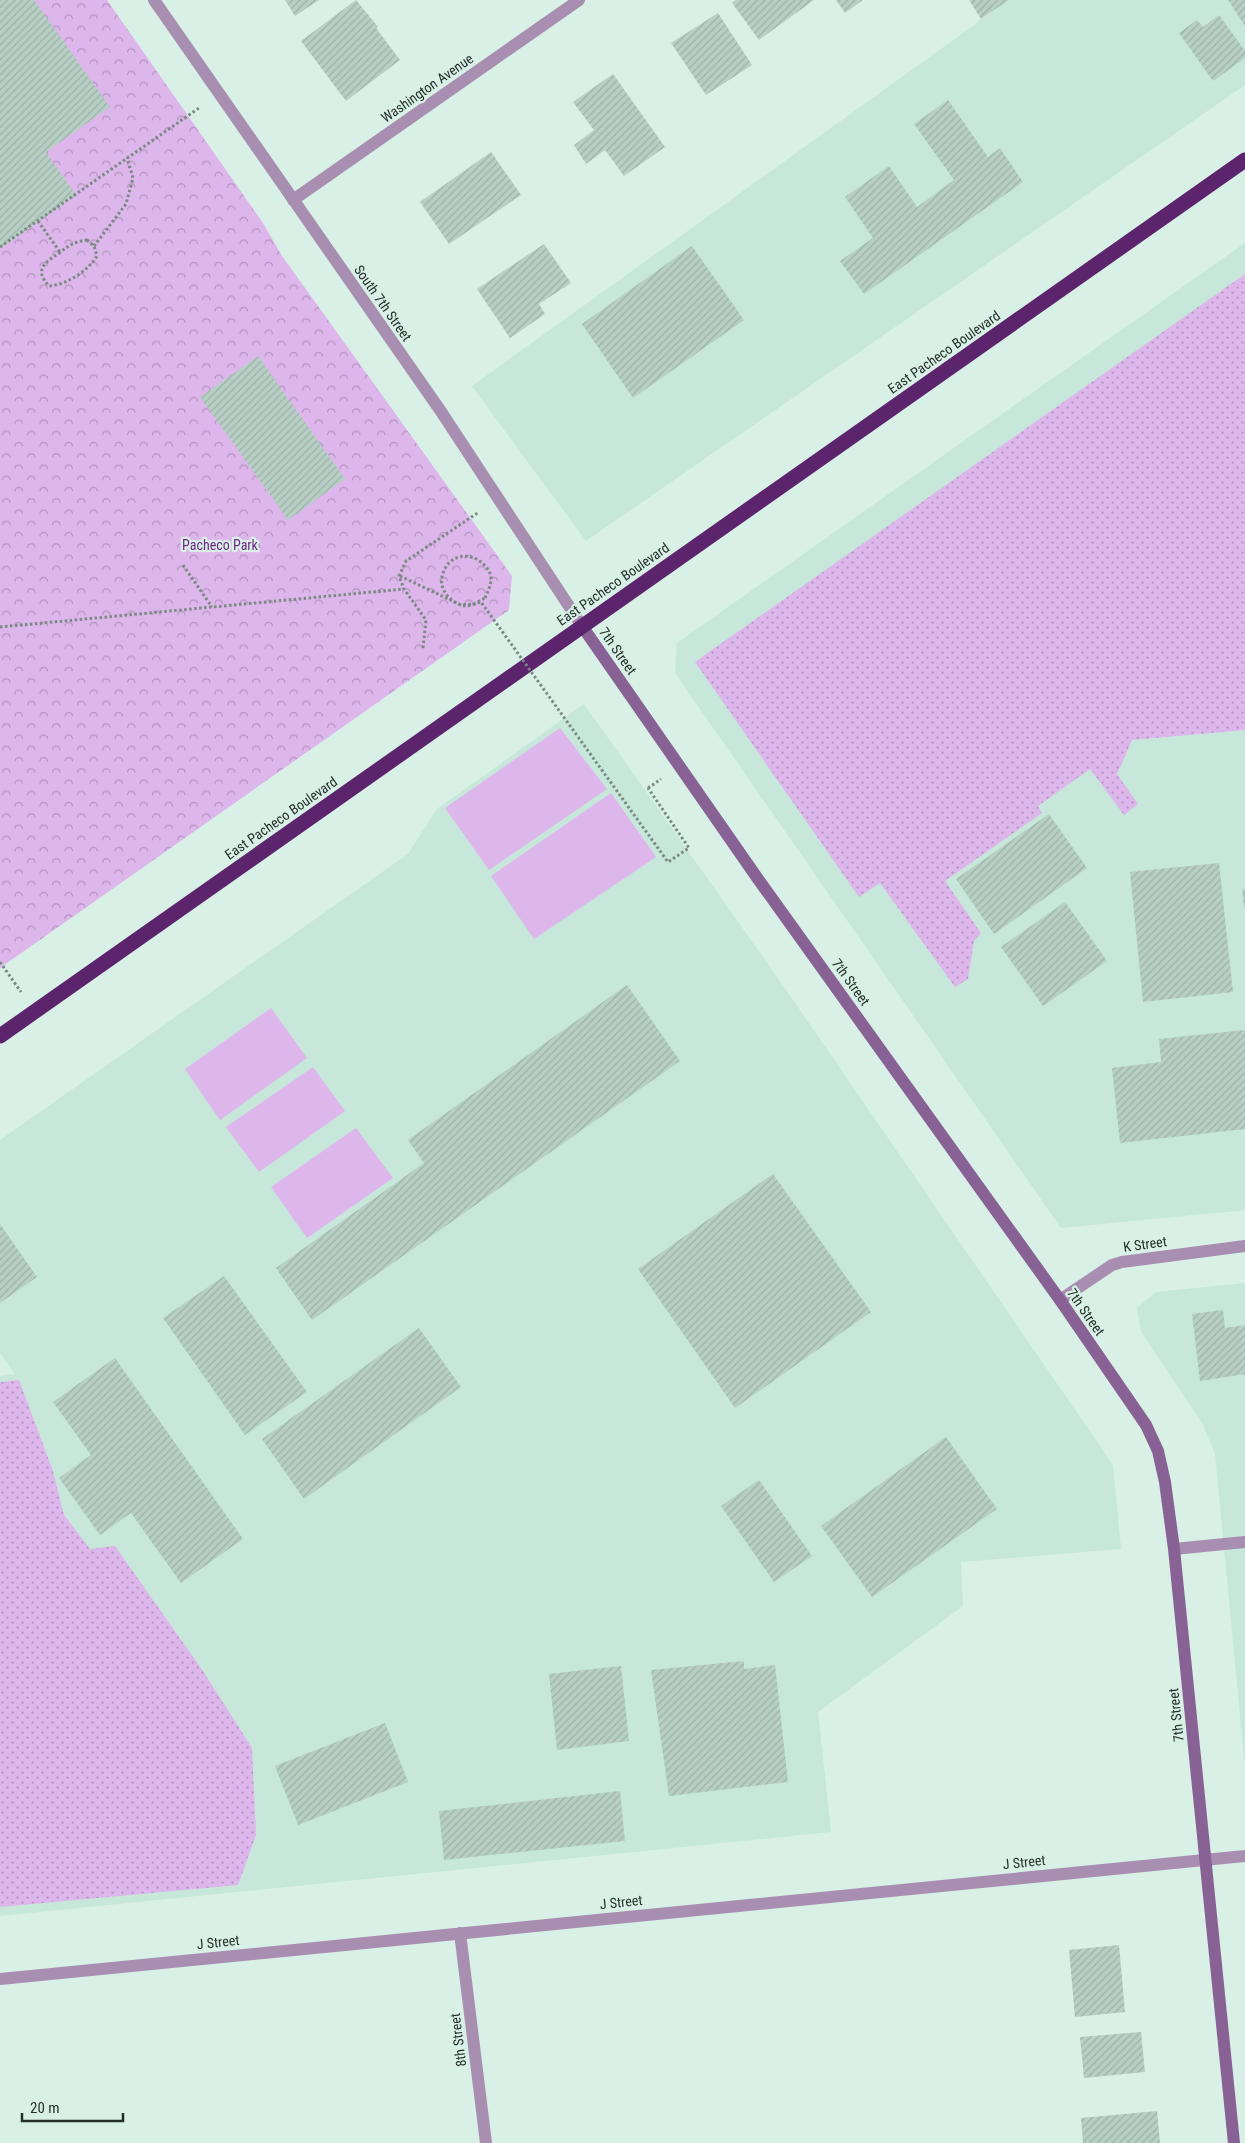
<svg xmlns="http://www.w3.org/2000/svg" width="1245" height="2143" font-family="'Roboto Condensed',sans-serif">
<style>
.built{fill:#c6e7da}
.grass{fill:url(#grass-dots)}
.park{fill:url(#park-crowns)}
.pitch{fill:#ddb6eb}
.building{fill:url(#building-hatch)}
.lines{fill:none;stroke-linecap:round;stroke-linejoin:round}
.path{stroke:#7a8a83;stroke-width:3;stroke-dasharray:2.5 2.5;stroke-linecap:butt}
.lane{stroke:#a88eb1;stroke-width:12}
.street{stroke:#a88eb1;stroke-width:12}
.secondary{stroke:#886295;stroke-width:12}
.highway{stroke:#5c246d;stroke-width:15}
.path-bridge{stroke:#7a8a83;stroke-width:3;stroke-dasharray:2.5 2.5;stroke-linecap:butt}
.labels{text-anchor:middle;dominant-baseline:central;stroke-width:4.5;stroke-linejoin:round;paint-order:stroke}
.street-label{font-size:14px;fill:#242e2a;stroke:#d8f0e6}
.park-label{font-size:14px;fill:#6f2685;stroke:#d8f0e6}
</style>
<defs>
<pattern id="grass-dots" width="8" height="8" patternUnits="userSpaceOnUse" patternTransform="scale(1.25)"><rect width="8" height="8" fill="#ddb6eb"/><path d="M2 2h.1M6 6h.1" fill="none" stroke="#b394bf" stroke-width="1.8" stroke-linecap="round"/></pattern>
<pattern id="park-crowns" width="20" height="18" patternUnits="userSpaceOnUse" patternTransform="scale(1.25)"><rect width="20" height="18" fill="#ddb6eb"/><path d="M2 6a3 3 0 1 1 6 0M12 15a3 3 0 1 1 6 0" fill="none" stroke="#b394bf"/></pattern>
<pattern id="building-hatch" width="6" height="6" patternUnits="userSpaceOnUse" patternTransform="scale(1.25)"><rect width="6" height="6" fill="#b7cfc5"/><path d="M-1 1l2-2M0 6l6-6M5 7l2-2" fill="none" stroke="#9db2a9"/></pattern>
</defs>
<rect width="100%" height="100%" fill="#d8f0e6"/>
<path class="built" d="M1009 0H1245V85L586 541 472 386Z
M1245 243V1210L1061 1228 675 673 677 643Z
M584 704 782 984 1113 1465 1121 1549 961 1562 963 1606 818 1712 831 1832 0 1916V1376L15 1374 0 1353V1140L408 854 437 809Z
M1245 1283V1767L1215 1453 1203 1425 1141 1331 1137 1308 1156 1292Z"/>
<path class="grass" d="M1245 274V730L1132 740 1117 774 1138 804 1124 815 1090 769 1038 806 1042 813 945 881 981 933 974 941 968 979 955 987 880 883 859 897 695 662Z
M19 1380 53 1471 64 1515 90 1549 115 1546 203 1671 252 1748 256 1835 238 1885 0 1907V1382Z"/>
<path class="park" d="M0 0H107L263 223 282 256 512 576 509 610 0 968Z"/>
<path class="pitch" d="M560 728 607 789 489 870 445 808Z
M611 793 656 857 534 939 491 876Z
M271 1008 307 1058 220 1120 185 1069Z
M313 1067 345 1111 259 1172 226 1127Z
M356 1128 393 1178 307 1238 271 1187Z"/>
<path class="building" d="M0 0H34L110 107 46 152 76 195 0 249Z
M285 0H319L295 16Z
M356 0 378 27 376 28 400 60 346 101 301 41Z
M736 0H814L759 40 732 3Z
M836 0H863L845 13Z
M969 0H1009L981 19Z
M1228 0H1245V26Z
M718 13 752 65 706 95 671 43Z
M1219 15 1245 51V58L1213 81 1179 33 1197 20 1203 27Z
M613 74 665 147 624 176 605 150 586 164 574 145 594 130 573 102Z
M948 100 988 157 1000 148 1023 182 864 294 840 261 873 238 845 197 889 166 917 207 954 180 914 124Z
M491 152 521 195 449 244 420 202Z
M544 244 571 283 539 304 545 314 510 338 477 289Z
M692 246 744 320 633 398 582 324Z
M258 356 345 479 288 520 200 397Z
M1049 814 1087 868 994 934 956 879Z
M1219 863 1233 992 1143 1002 1130 872Z
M1245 889V907H1244L1242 890Z
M1065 902 1107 961 1043 1006 1001 947Z
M627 985 680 1061 312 1320 276 1268 424 1163 408 1140Z
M1245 1030V1129L1120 1143 1112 1068 1161 1062 1159 1039Z
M773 1174 871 1312 735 1408 638 1269Z
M0 1224 37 1277 0 1303Z
M224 1276 307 1392 245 1435 163 1318Z
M1223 1310 1225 1328 1245 1325V1374L1200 1381 1192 1314Z
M419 1328 461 1387 304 1499 262 1439Z
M115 1358 243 1539 181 1583 131 1513 100 1535 59 1478 91 1455 53 1402Z
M946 1437 997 1509 872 1597 821 1526Z
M759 1480 812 1556 774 1582 721 1506Z
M744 1661V1669L775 1665 788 1782 669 1796 651 1670Z
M621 1666 629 1741 557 1750 549 1674Z
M385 1723 408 1782 298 1825 275 1766Z
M620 1791 625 1841 444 1860 439 1811Z
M1119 1945 1125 2012 1075 2017 1069 1950Z
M1141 2032 1145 2072 1084 2078 1080 2037Z
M1157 2111 1160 2143H1083L1081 2118Z"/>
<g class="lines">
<path class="path" d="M38 221 60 252
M87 240 94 246 97 256C88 271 66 285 49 286 34 270 44 263 59 253 70 245 73 242 87 240Z
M94 246 126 204 133 178 127 158
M0 247 199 108
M183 565 212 607
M400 576 461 605 474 604 485 598
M0 627 404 589
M423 648 426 620 404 589 399 576 406 561 479 512
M648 788 661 779
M0 962 21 992"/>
<path class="lane" d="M1174 1549 1245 1542"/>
<path class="street" d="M154 0 440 410 582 626
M293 200 579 0
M1060 1300 1112 1265 1122 1262 1245 1246
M460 1933 486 2143
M0 1979 1245 1856"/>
<path class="secondary" d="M582 626 758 879 1060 1300 1146 1425 1158 1451 1165 1482 1174 1549 1234 2143"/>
<path class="highway" d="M0 1036 1245 160"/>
<path class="path-bridge" d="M485 598C490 587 495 577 486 567 472 550 447 553 442 577 439 591 453 605 466 606 471 606 477 603 481 602L668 862 689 848 648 788"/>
</g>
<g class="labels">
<g class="street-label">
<text transform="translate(427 88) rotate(-35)">Washington Avenue</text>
<text transform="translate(383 303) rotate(55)">South 7th Street</text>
<text transform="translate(944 352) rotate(-35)">East Pacheco Boulevard</text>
<text transform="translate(613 584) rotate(-35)">East Pacheco Boulevard</text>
<text transform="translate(618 651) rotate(55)">7th Street</text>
<text transform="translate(281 818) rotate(-35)">East Pacheco Boulevard</text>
<text transform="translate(851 982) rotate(54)">7th Street</text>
<text transform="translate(1145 1244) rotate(-8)">K Street</text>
<text transform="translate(1086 1312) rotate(55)">7th Street</text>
<text transform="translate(1176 1715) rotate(-96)">7th Street</text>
<text transform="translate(1024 1862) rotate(-6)">J Street</text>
<text transform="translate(621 1902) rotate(-6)">J Street</text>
<text transform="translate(218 1942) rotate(-6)">J Street</text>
<text transform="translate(458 2040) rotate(-97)">8th Street</text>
</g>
<g class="park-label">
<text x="220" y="545">Pacheco Park</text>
</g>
</g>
<path d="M22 2113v8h101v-8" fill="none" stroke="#242e2a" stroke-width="2.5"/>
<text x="30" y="2113" font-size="15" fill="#242e2a" stroke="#d8f0e6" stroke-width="4" paint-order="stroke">20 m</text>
</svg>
